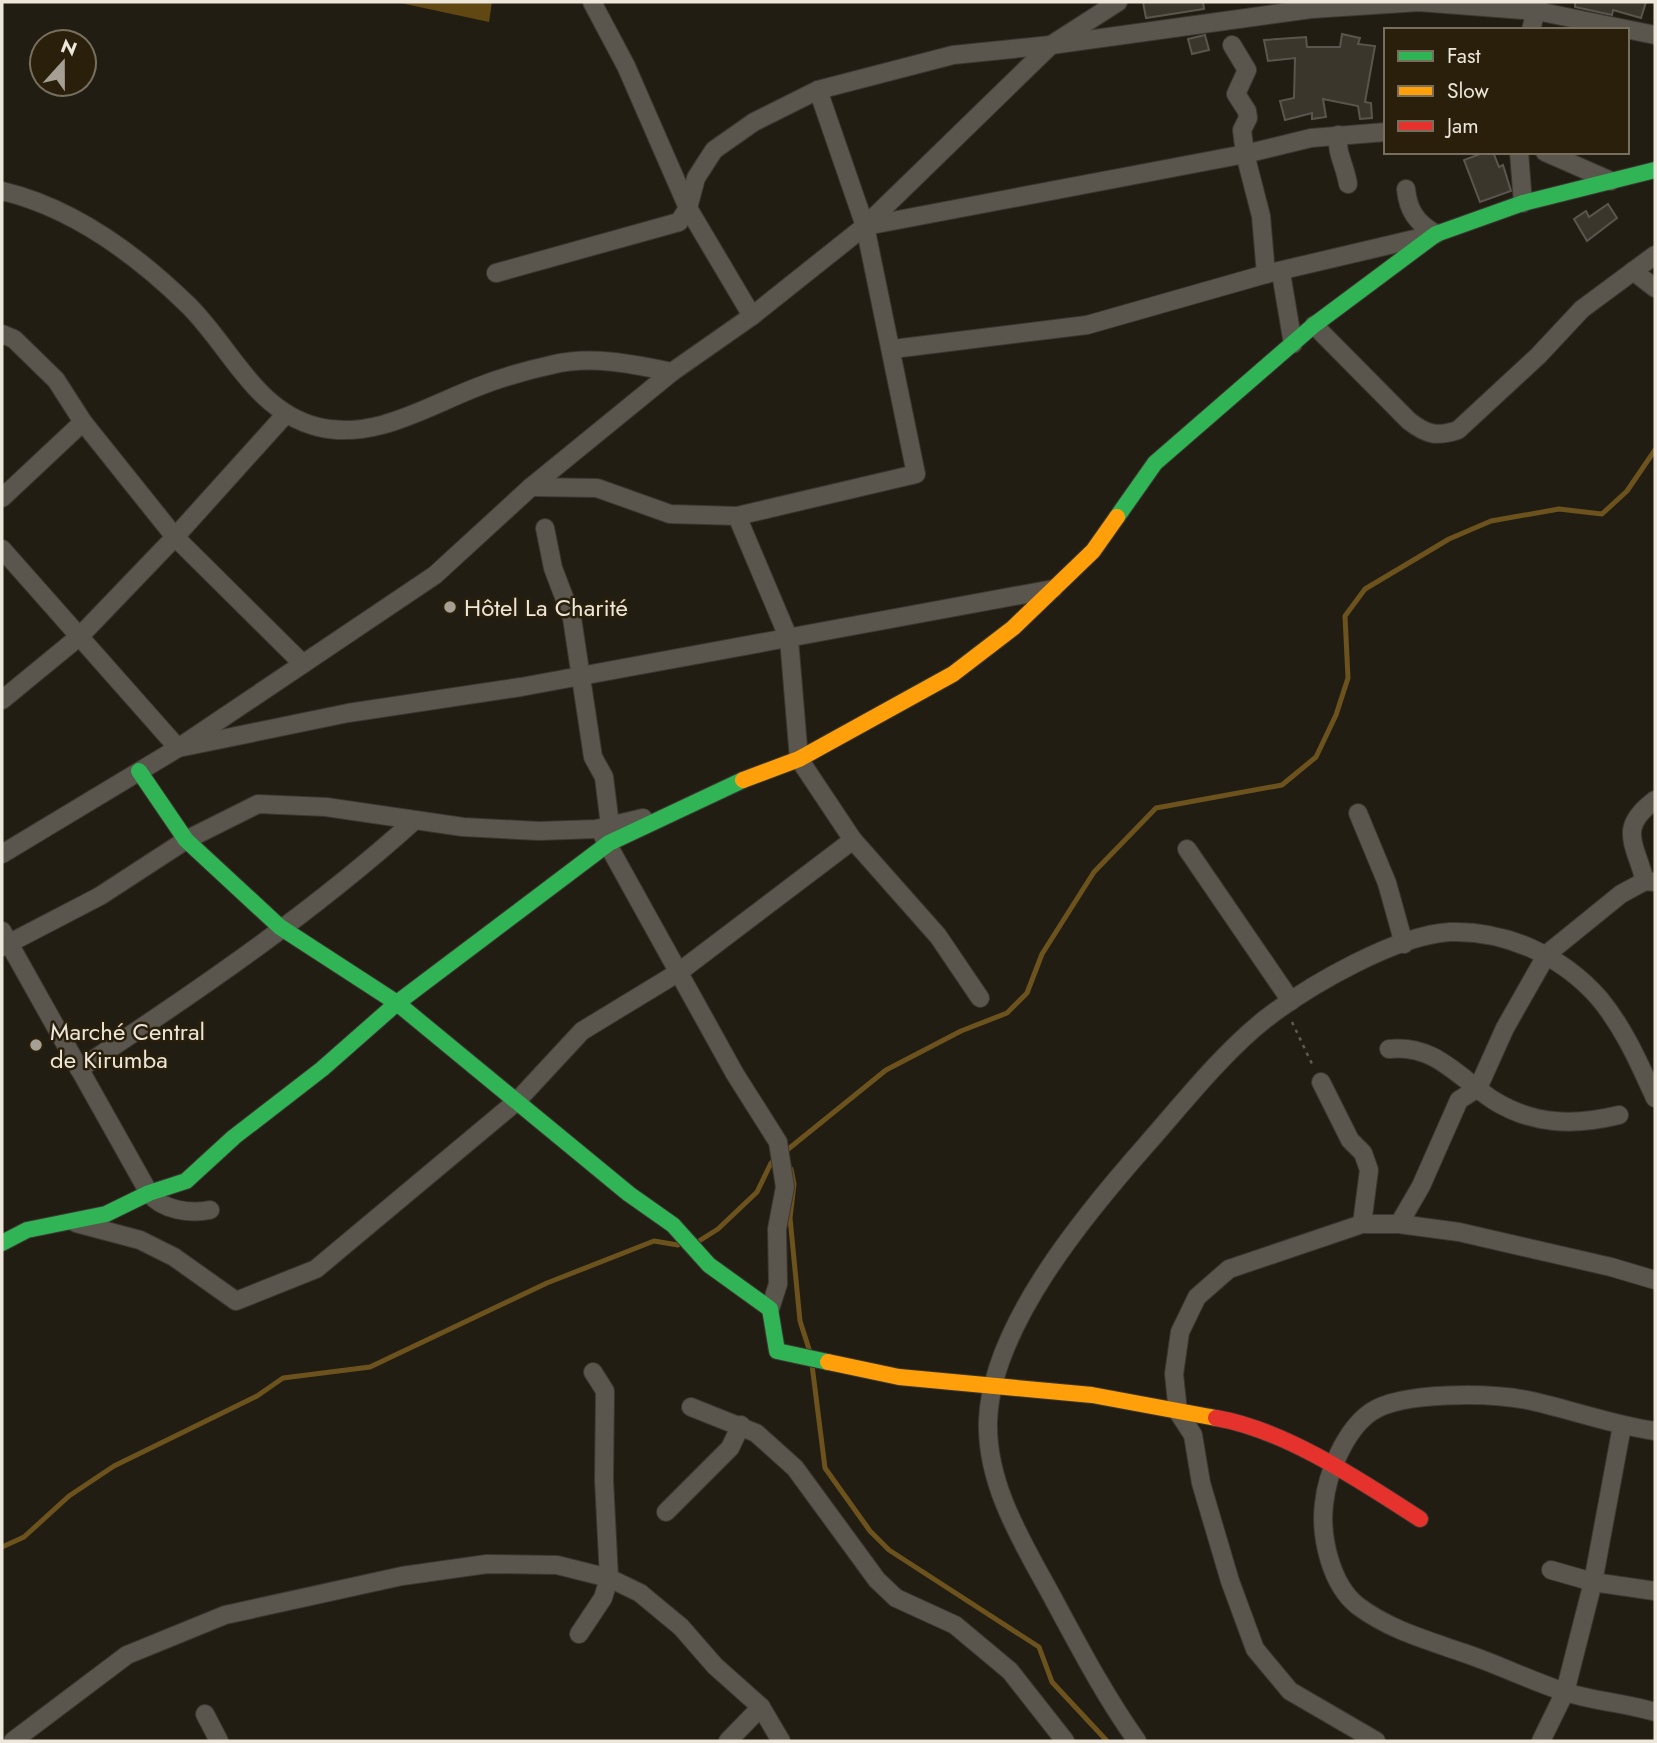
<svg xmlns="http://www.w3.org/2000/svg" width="1657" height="1743" viewBox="0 0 1657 1743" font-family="Jost,sans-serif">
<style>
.forest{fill:#614813}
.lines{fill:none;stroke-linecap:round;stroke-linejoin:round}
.stream{stroke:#6c521d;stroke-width:5}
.building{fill:#3a362c;stroke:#5b564d;stroke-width:2}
.street-casing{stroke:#3c3730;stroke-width:20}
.fast-casing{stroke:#3c3730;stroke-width:18}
.slow-casing{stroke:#3c3730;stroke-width:18}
.jam-casing{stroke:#3c3730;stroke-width:18}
.path{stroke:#5e5b53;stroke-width:2.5;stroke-dasharray:3.5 5;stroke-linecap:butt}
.street{stroke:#5a564e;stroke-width:18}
.fast{stroke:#30b455;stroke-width:16}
.slow{stroke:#ff9f0a;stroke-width:16}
.jam{stroke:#e5322d;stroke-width:16}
.poi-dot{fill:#a6a094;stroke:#291f0b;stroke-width:2.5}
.labels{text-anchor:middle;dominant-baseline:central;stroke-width:5;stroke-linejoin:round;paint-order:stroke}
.poi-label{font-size:24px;fill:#ede6da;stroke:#291f0b;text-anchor:start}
</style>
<rect width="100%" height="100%" fill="#221d12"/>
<!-- forest -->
<path class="forest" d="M 396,2 L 492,2 L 489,22 Z"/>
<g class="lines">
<!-- stream -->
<g class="stream">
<path d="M 791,1169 L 794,1184 L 790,1218 L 800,1321 L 809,1349"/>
<path d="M 699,1241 L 718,1229 L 757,1192 L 771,1163 L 886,1070 L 961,1031 L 1007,1013 L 1027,993 L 1042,954 L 1094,872 L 1156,808 L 1282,785 L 1316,757 L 1336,715 L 1348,678 L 1345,616 L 1365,589 L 1449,539 L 1491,521 L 1559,509 L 1602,514 L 1627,491 L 1655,450"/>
<path d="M 812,1365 L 825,1468 L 870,1531 L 889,1550 L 1039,1647 L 1052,1682 L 1107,1741"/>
<path d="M 2,1547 L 24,1537 L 69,1496 L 114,1466 L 257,1396 L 283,1378 L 370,1367 L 547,1283 L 654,1241 L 678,1245"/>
</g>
</g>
<!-- building -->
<g class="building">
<path d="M 1143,2 L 1203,2 L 1204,9 L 1146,18 Z"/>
<path d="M 1575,2 L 1646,2 L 1641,18 L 1613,10 L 1612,15 L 1575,7 Z"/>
<path d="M 1342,34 L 1360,38 L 1358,44 L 1375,46 L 1365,102 L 1371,103 L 1372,118 L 1360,119 L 1358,106 L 1323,99 L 1326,117 L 1312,119 L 1312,113 L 1285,120 L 1280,101 L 1294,98 L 1295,58 L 1268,61 L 1264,40 L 1306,37 L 1307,47 L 1340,47 Z"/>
<path d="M 1205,35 L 1209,50 L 1192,54 L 1188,39 Z"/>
<path d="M 1485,152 L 1493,152 L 1499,167 L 1503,165 L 1511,191 L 1480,202 L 1464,160 Z"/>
<path d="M 1608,204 L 1617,218 L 1587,241 L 1574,219 L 1586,211 L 1589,217 Z"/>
</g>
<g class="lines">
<!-- street casing -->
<g class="street-casing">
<g id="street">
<path d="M 592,2 L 626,66 L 688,208 L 752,316"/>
<path d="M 1531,30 L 1538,2"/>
<path d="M 1232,45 L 1247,70 L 1236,94 L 1247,111 L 1248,118 L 1242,130 L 1245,154 L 1261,216 L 1266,274"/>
<path d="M 1338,135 C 1336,153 1345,165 1348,184"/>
<path d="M 1519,152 L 1523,203"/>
<path d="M 1545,152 L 1611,181"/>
<path d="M 2,191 C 74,208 137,255 189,306 C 232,349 255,411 318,427 C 375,441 429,405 480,386 C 503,377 528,370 551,365 C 591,355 632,364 672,372"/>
<path d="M 866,226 L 1245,154 L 1311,138 L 1386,132"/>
<path d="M 1633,271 L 1655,288"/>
<path d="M 496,273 L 679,222 L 688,208 L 696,178 L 714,150 L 754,122 L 818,90 L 953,55 L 1051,45 L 1311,9 L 1419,2 L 1537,11 L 1655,35"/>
<path d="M 1281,273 L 1293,344"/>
<path d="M 1314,325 L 1409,421 C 1427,435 1437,437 1458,430 L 1538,356 L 1582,309 L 1655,255"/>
<path d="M 2,334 L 14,339 L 56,380 L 83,422 L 175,537 L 303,664"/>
<path d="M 893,349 L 1087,325 L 1266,274 L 1436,234 C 1417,223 1408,211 1406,189"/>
<path d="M 531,487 L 597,488 L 670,514 L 737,516 L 916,474 L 865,226 L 818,90"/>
<path d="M 2,498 L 83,422"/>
<path d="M 737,516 L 789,639 L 799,759 L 853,840 L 938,936 L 980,998"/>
<path d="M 545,528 L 553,568 L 572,618 L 593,757 L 604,777 L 610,825"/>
<path d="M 2,549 L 178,748 L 348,713 L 521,687 L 1053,589"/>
<path d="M 2,700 L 80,636 L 175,537 L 285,415"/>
<path d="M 1358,813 L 1387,883 L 1404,944"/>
<path d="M 603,836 L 735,1074 L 778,1142 L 785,1187 L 777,1229 L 778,1284 L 770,1309"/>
<path d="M 1187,849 L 1291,1001"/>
<path d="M 2,854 L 178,748 L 435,575 L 531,487 L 672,372 L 752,316 L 865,226 L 1051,45 L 1118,2"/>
<path d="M 1645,881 C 1634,841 1618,828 1655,800"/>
<path d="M 2,931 L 149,1193 C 162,1210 189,1214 210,1210"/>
<path d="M 2,947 L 100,896 L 186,840 L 258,804 L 326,807 L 463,827 L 539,831 L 596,829 L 643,818"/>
<path d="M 1389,1049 C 1435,1044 1458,1077 1493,1100 C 1533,1125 1574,1126 1619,1115"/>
<path d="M 79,1069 C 195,993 312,913 415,820"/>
<path d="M 1321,1082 L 1350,1140 L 1363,1153 L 1369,1170 L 1362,1224"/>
<path d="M 76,1223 L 140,1240 L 174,1257 L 236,1301 L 316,1269 L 517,1101 L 582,1031 L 679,972 L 853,840"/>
<path d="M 1399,1224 L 1421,1186 L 1459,1100 L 1478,1088 L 1505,1028 L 1547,954 L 1621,894 L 1645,881 L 1655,882"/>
<path d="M 691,1407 L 756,1433 L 795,1468 L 877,1580 L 896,1598 L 955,1625 L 1010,1671 L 1065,1741"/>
<path d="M 1655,1431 C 1611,1425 1570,1409 1527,1400 C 1490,1393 1402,1391 1371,1412 C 1345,1430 1327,1474 1324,1504 C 1320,1537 1331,1585 1358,1606 C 1390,1630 1427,1640 1464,1653 C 1497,1664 1529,1680 1562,1691 C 1592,1701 1625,1703 1655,1712"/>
<path d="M 666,1512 L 730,1448 L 741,1425"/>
<path d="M 1551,1570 L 1593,1582 L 1655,1591"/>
<path d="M 579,1634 L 603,1598 L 609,1578 L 604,1480 L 605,1391 L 593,1372"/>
<path d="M 205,1714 L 219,1741"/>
<path d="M 13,1741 L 127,1655 L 225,1615 L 402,1576 L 487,1564 L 557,1565 L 609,1578 L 640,1593 L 681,1627 L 715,1666 L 761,1707 L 781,1741"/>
<path d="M 728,1741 L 761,1707"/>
<path d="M 1137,1741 C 1105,1696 1081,1650 1055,1602 C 1025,1546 986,1487 988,1421 C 991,1326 1087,1212 1147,1144 C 1183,1103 1225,1050 1268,1017 C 1310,985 1396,935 1450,932 C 1506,930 1562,956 1599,998 C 1624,1028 1639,1063 1655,1098"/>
<path d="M 1376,1741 L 1290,1691 L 1255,1649 L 1230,1581 L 1201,1483 L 1193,1435 L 1178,1412 L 1174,1374 L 1180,1332 L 1197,1297 L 1229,1269 L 1362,1224 L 1399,1224 L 1459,1232 L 1611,1267 L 1655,1280"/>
<path d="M 1541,1741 L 1565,1692 L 1593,1582 L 1622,1426"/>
</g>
</g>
<!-- fast casing -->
<g class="fast-casing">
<g id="fast">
<path d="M 1117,517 L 1155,463 L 1314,325 L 1436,234 L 1523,203 L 1655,170"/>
<path d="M 139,771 L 186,840 L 280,927 L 397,1003 L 629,1194 L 673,1225 L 709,1265 L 770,1309 L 777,1351 L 828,1362"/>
<path d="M 2,1243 L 27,1230 L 106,1214 L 149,1193 L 186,1181 L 234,1137 L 322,1069 L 397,1003 L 609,843 L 743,780"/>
</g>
</g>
<!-- slow casing -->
<g class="slow-casing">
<g id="slow">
<path d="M 743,780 L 799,759 L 953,674 L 1013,628 L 1093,551 L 1117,517"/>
<path d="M 828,1362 L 899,1377 L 1092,1395 L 1216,1418"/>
</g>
</g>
<!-- jam casing -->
<g class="jam-casing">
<path id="jam" d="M 1216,1418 C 1286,1430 1361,1481 1420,1519"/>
</g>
<!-- path -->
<path class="path" d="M 1292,1022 L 1313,1066"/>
<!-- street -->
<use href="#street" class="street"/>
<!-- fast -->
<use href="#fast" class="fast"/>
<!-- slow -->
<use href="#slow" class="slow"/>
<!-- jam -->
<use href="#jam" class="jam"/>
</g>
<!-- markers -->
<g class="poi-dot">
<circle cx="450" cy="607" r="7"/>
<circle cx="36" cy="1045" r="7"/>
</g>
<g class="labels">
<!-- poi labels -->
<g class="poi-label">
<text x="464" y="607">Hôtel La Charité</text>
<text x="50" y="1031">Marché Central<tspan x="50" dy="28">de Kirumba</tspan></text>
</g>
</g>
<!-- border -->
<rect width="1657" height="1743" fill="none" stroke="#ede6da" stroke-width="7"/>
<!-- legend -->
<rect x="1384" y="28" width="245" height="126" fill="#291f0b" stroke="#776f5e" stroke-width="2"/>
<rect x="1398" y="51" width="35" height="10" fill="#30b455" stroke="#776f5e" stroke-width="2"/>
<text x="1447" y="63" font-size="21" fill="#ede6da">Fast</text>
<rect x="1398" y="86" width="35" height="10" fill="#ff9f0a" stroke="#776f5e" stroke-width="2"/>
<text x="1447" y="98" font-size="21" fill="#ede6da">Slow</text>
<rect x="1398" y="121" width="35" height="10" fill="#e5322d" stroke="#776f5e" stroke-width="2"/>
<text x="1447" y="133" font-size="21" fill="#ede6da">Jam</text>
<!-- north arrow -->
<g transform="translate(63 63) rotate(21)"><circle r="33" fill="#291f0b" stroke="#776f5e" stroke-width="2"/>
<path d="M0-5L12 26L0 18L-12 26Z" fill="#a6a094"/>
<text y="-10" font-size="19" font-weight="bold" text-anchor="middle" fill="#ede6da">N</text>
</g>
</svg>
